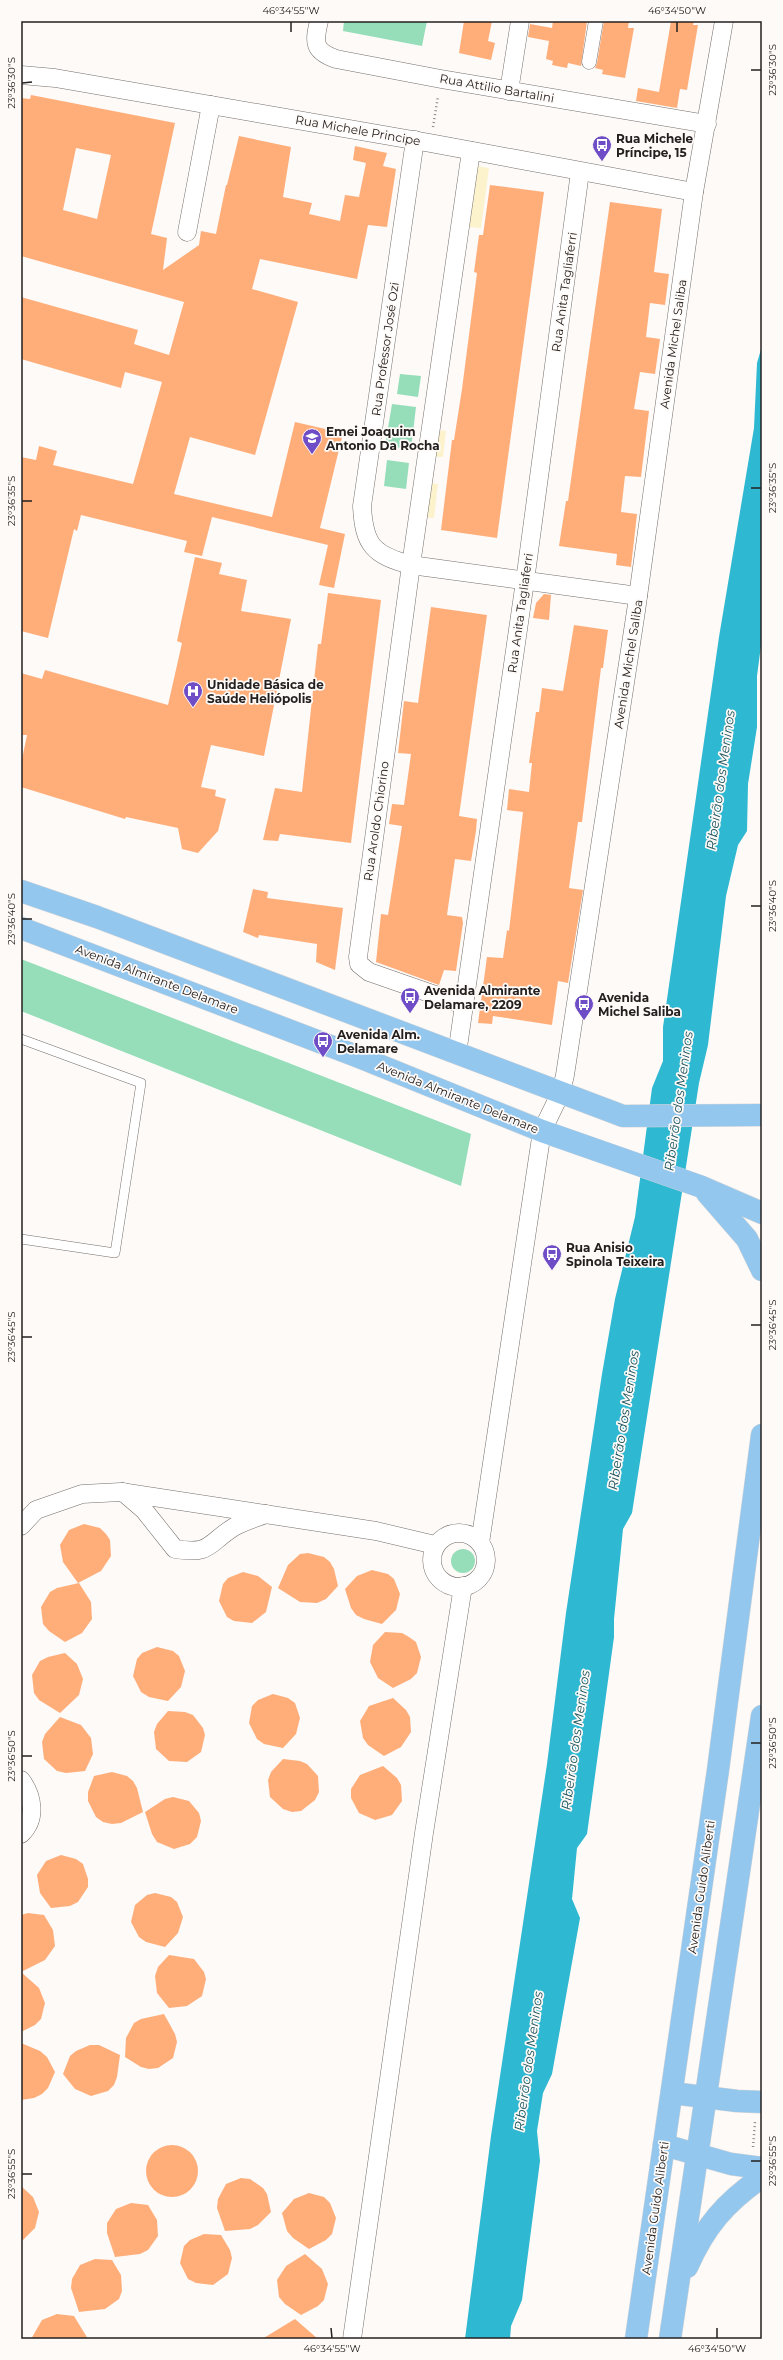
<svg xmlns="http://www.w3.org/2000/svg" width="783" height="2360" viewBox="0 0 783 2360" font-family="Montserrat,sans-serif">
<style>
.green{fill:#95deb9}
.sand{fill:#fcf2cc}
.water{fill:#2eb8d1}
.building{fill:#ffae7a;fill-rule:evenodd}
.lines{fill:none;stroke-linecap:round;stroke-linejoin:round}
.service-casing{stroke:#746f6b;stroke-width:10}
.pedestrian-casing{stroke:#746f6b;stroke-width:15}
.minor-casing{stroke:#746f6b;stroke-width:19}
.primary-casing{stroke:#d7d7d7;stroke-width:23}
.path{stroke:#8c8988;stroke-width:2.5;stroke-dasharray:1 3;stroke-linecap:butt}
.service{stroke:#fff;stroke-width:9}
.pedestrian{stroke:#fff;stroke-width:14}
.minor{stroke:#fff;stroke-width:18}
.primary{stroke:#94c7ee;stroke-width:22}
.ticks{fill:none;stroke:#23201f;stroke-width:1.5}
.labels{text-anchor:middle;dominant-baseline:central;stroke-width:3.5;stroke-linejoin:round;paint-order:stroke}
.street-label{font-size:12px;fill:#23201f;stroke:#fefaf8}
.poi-label{font-size:12px;font-weight:bold;fill:#23201f;stroke:#fefaf8;text-anchor:start}
.water-label{font-size:13px;font-style:italic;fill:#1c535d;stroke:#fefaf8}
.neatline{fill:none;stroke:#23201f;stroke-width:1.5}
.ticks-label{font-size:10px;text-anchor:middle;fill:#23201f}
</style>
<rect width="100%" height="100%" fill="#fefaf8"/>
<!-- green -->
<g class="green">
<path d="M 344,21 L 427,21 L 422,46 L 343,31 Z"/>
<path d="M 400,374 L 421,376 L 418,397 L 397,394 Z"/>
<path d="M 392,404 L 416,407 L 411,449 L 385,446 Z"/>
<path d="M 387,460 L 409,463 L 406,489 L 384,486 Z"/>
<path d="M 21,959 L 471,1134 L 461,1186 L 21,1011 Z"/>
<circle cx="463" cy="1561" r="12"/>
</g>
<!-- sand -->
<g class="sand">
<path d="M 476,166 L 489,168 L 481,228 L 468,227 Z"/>
<path d="M 432,429 L 446,431 L 443,457 L 428,456 Z"/>
<path d="M 425,483 L 438,484 L 434,518 L 421,517 Z"/>
</g>
<!-- water -->
<path class="water" d="M 762,346 L 762,638 L 757,676 L 757,727 L 748,784 L 747,831 L 738,845 L 726,896 L 708,1045 L 699,1083 L 632,1513 L 623,1529 L 614,1619 L 614,1637 L 587,1834 L 577,1848 L 572,1899 L 580,1918 L 552,2074 L 543,2093 L 537,2131 L 540,2161 L 522,2300 L 511,2326 L 510,2339 L 465,2339 L 491,2136 L 547,1764 L 566,1613 L 602,1374 L 615,1299 L 635,1217 L 652,1088 L 663,1061 L 663,1027 L 719,637 L 754,428 L 757,363 Z"/>
<!-- building -->
<g class="building">
<path d="M 464,21 L 492,21 L 488,41 L 495,43 L 491,60 L 459,53 Z"/>
<path d="M 553,21 L 587,21 L 581,66 L 568,63 L 567,68 L 552,65 L 553,61 L 546,59 L 549,41 L 528,37 L 530,24 L 552,28 Z"/>
<path d="M 604,21 L 629,21 L 628,28 L 634,28 L 625,78 L 602,74 L 603,70 L 595,68 L 597,63 Z"/>
<path d="M 671,21 L 694,21 L 693,25 L 698,25 L 687,90 L 680,89 L 677,108 L 636,101 L 638,88 L 659,92 Z"/>
<path d="M 31,95 L 175,123 L 151,234 L 167,238 L 163,270 L 199,245 L 201,231 L 216,234 L 226,185 L 227,185 L 239,136 L 291,147 L 283,197 L 312,203 L 309,214 L 340,221 L 345,195 L 359,197 L 366,163 L 353,160 L 355,146 L 387,153 L 383,166 L 396,169 L 387,227 L 368,225 L 357,279 L 260,259 L 252,289 L 298,302 L 255,455 L 190,437 L 174,494 L 272,517 L 295,422 L 343,433 L 320,528 L 345,534 L 334,588 L 319,585 L 328,545 L 212,517 L 202,556 L 184,552 L 187,541 L 81,515 L 77,531 L 74,529 L 48,638 L 21,631 L 21,457 L 36,460 L 39,446 L 57,451 L 53,465 L 133,484 L 162,382 L 125,372 L 121,388 L 21,359 L 21,297 L 138,330 L 134,344 L 169,355 L 184,302 L 21,256 L 21,98 L 30,99 ZM 76,148 L 111,155 L 97,219 L 63,210 Z"/>
<path d="M 490,185 L 544,192 L 497,538 L 441,530 L 452,440 L 454,440 L 462,389 L 477,273 L 474,272 L 479,235 L 483,235 Z"/>
<path d="M 610,202 L 662,209 L 654,272 L 669,274 L 665,305 L 650,303 L 646,337 L 660,339 L 655,374 L 640,372 L 634,409 L 649,411 L 641,477 L 625,476 L 621,512 L 637,514 L 631,567 L 616,565 L 617,554 L 559,546 L 566,501 L 568,501 Z"/>
<path d="M 195,557 L 222,563 L 219,574 L 247,580 L 241,611 L 291,619 L 264,756 L 211,745 L 201,787 L 216,790 L 215,796 L 226,799 L 218,831 L 198,853 L 182,849 L 178,828 L 126,817 L 125,819 L 21,787 L 21,764 L 27,735 L 21,735 L 21,673 L 42,679 L 45,670 L 168,705 L 182,643 L 177,641 Z"/>
<path d="M 328,593 L 381,600 L 351,843 L 280,834 L 278,841 L 263,840 L 275,788 L 302,792 L 318,644 L 321,644 Z"/>
<path d="M 544,594 L 551,595 L 549,620 L 533,618 L 536,603 Z"/>
<path d="M 431,607 L 487,615 L 459,816 L 477,819 L 476,831 L 471,861 L 455,859 L 447,915 L 462,917 L 463,923 L 456,971 L 444,970 L 439,985 L 376,962 L 381,914 L 388,915 L 402,826 L 389,824 L 392,804 L 404,805 L 411,754 L 398,753 L 404,701 L 418,703 Z"/>
<path d="M 574,625 L 608,630 L 603,668 L 601,668 L 582,822 L 578,822 L 569,888 L 583,890 L 568,983 L 558,981 L 552,1025 L 493,1016 L 492,1024 L 478,1023 L 487,957 L 503,958 L 507,930 L 509,931 L 523,812 L 507,810 L 509,789 L 529,792 L 532,763 L 529,763 L 536,712 L 539,712 L 542,688 L 563,691 Z"/>
<path d="M 253,889 L 268,892 L 267,898 L 343,908 L 335,970 L 316,962 L 317,944 L 259,935 L 258,938 L 243,932 Z"/>
<path d="M 84,1524 L 100,1528 L 106,1534 L 110,1540 L 111,1556 L 101,1571 L 78,1583 L 63,1562 L 60,1545 L 69,1530 Z"/>
<path d="M 308,1553 L 324,1557 L 330,1562 L 334,1569 L 338,1586 L 326,1599 L 317,1603 L 300,1602 L 278,1588 L 288,1565 L 300,1554 Z"/>
<path d="M 372,1570 L 388,1574 L 394,1579 L 400,1594 L 396,1610 L 382,1624 L 364,1619 L 356,1615 L 351,1608 L 345,1589 L 357,1576 Z"/>
<path d="M 243,1572 L 258,1576 L 272,1587 L 266,1612 L 252,1623 L 234,1621 L 227,1617 L 219,1601 L 223,1584 L 228,1578 Z"/>
<path d="M 79,1583 L 91,1602 L 92,1619 L 82,1633 L 65,1642 L 49,1631 L 43,1624 L 41,1607 L 50,1592 L 57,1588 Z"/>
<path d="M 385,1632 L 402,1633 L 409,1637 L 416,1642 L 421,1657 L 417,1673 L 411,1679 L 393,1688 L 378,1678 L 370,1662 L 373,1645 Z"/>
<path d="M 157,1647 L 173,1651 L 179,1656 L 185,1671 L 181,1687 L 168,1701 L 149,1697 L 141,1692 L 133,1676 L 137,1659 L 142,1653 Z"/>
<path d="M 65,1653 L 77,1664 L 83,1679 L 79,1695 L 60,1713 L 39,1700 L 34,1693 L 32,1675 L 40,1661 L 48,1657 Z"/>
<path d="M 273,1694 L 288,1698 L 295,1703 L 300,1718 L 296,1734 L 283,1748 L 264,1744 L 257,1739 L 249,1723 L 252,1706 L 258,1700 Z"/>
<path d="M 393,1698 L 406,1710 L 410,1717 L 411,1732 L 401,1747 L 384,1756 L 368,1745 L 363,1738 L 360,1721 L 369,1706 Z"/>
<path d="M 168,1711 L 185,1712 L 193,1715 L 203,1728 L 205,1735 L 201,1752 L 187,1762 L 169,1761 L 156,1749 L 154,1732 L 157,1724 Z"/>
<path d="M 60,1717 L 81,1725 L 91,1738 L 93,1754 L 85,1771 L 66,1773 L 57,1771 L 44,1759 L 42,1742 L 45,1734 Z"/>
<path d="M 283,1759 L 300,1761 L 307,1764 L 318,1776 L 319,1792 L 315,1800 L 301,1811 L 292,1812 L 283,1809 L 270,1797 L 268,1780 L 271,1772 Z"/>
<path d="M 383,1766 L 397,1778 L 401,1785 L 402,1801 L 392,1815 L 375,1820 L 359,1813 L 351,1798 L 351,1789 L 360,1775 Z"/>
<path d="M 112,1772 L 127,1776 L 133,1781 L 137,1788 L 143,1812 L 121,1823 L 112,1824 L 103,1822 L 96,1817 L 88,1801 L 88,1792 L 94,1776 Z"/>
<path d="M 173,1797 L 189,1801 L 199,1813 L 201,1821 L 197,1837 L 190,1844 L 174,1849 L 157,1842 L 152,1834 L 145,1812 L 165,1799 Z"/>
<path d="M 61,1855 L 76,1859 L 83,1864 L 88,1879 L 88,1887 L 78,1902 L 70,1906 L 51,1908 L 40,1893 L 37,1875 L 46,1861 Z"/>
<path d="M 155,1893 L 171,1897 L 177,1902 L 183,1917 L 178,1933 L 165,1947 L 146,1942 L 139,1937 L 131,1922 L 135,1905 L 147,1895 Z"/>
<path d="M 28,1913 L 44,1915 L 53,1930 L 55,1946 L 45,1960 L 21,1972 L 21,1915 Z"/>
<path d="M 169,1955 L 194,1959 L 204,1972 L 206,1979 L 202,1996 L 187,2006 L 169,2008 L 157,1993 L 155,1976 L 158,1967 Z"/>
<path d="M 21,1972 L 39,1988 L 45,2003 L 41,2019 L 35,2025 L 21,2032 Z"/>
<path d="M 164,2014 L 175,2034 L 177,2042 L 173,2058 L 158,2068 L 149,2069 L 141,2067 L 125,2057 L 126,2038 L 134,2023 L 141,2019 Z"/>
<path d="M 21,2043 L 40,2051 L 47,2057 L 55,2072 L 48,2088 L 42,2094 L 34,2098 L 21,2100 Z"/>
<path d="M 90,2045 L 99,2045 L 120,2055 L 117,2077 L 114,2085 L 108,2091 L 91,2096 L 75,2089 L 63,2074 L 70,2056 L 76,2051 Z"/>
<circle cx="172" cy="2171" r="26"/>
<path d="M 241,2178 L 250,2179 L 263,2188 L 267,2194 L 271,2212 L 258,2225 L 250,2229 L 225,2231 L 217,2208 L 218,2199 L 226,2184 Z"/>
<path d="M 21,2186 L 33,2197 L 39,2212 L 35,2228 L 21,2242 Z"/>
<path d="M 309,2193 L 324,2197 L 330,2203 L 336,2218 L 332,2234 L 326,2240 L 309,2249 L 293,2238 L 287,2231 L 282,2213 L 294,2199 Z"/>
<path d="M 131,2203 L 148,2205 L 157,2220 L 158,2236 L 148,2250 L 140,2254 L 115,2257 L 107,2233 L 107,2223 L 116,2209 Z"/>
<path d="M 204,2234 L 221,2235 L 230,2250 L 232,2258 L 228,2274 L 213,2285 L 196,2283 L 188,2279 L 180,2263 L 184,2246 L 190,2240 Z"/>
<path d="M 305,2254 L 322,2269 L 328,2284 L 324,2300 L 318,2306 L 301,2315 L 285,2304 L 279,2297 L 277,2280 L 286,2266 Z"/>
<path d="M 95,2259 L 112,2260 L 121,2275 L 122,2291 L 119,2299 L 105,2309 L 79,2312 L 71,2288 L 72,2279 L 80,2265 Z"/>
<path d="M 57,2314 L 74,2316 L 88,2339 L 31,2339 L 42,2320 Z"/>
<path d="M 295,2319 L 318,2339 L 262,2339 Z"/>
</g>
<g class="lines">
<!-- service casing -->
<g class="service-casing">
<path id="service" d="M 21,1039 L 141,1083 L 115,1253 L 21,1239"/>
</g>
<!-- pedestrian casing -->
<g class="pedestrian-casing">
<path id="pedestrian" d="M 589,62 L 596,21"/>
</g>
<!-- minor casing -->
<g class="minor-casing">
<g id="minor">
<path d="M 319,21 C 314,42 313,51 336,59 L 441,79 L 707,124"/>
<path d="M 21,75 L 55,78 L 430,143 L 694,192"/>
<path d="M 509,91 L 520,21"/>
<path d="M 415,140 L 362,506 C 364,545 373,555 411,565 L 638,596"/>
<path d="M 187,232 L 211,105"/>
<path d="M 464,1005 L 369,972 L 359,964 L 358,957 L 411,565 L 471,151"/>
<path d="M 457,1054 L 525,581 L 580,172"/>
<path d="M 123,1492 L 144,1510 L 175,1549 C 211,1555 207,1544 234,1527 C 244,1521 256,1518 266,1514"/>
<path d="M 21,1526 L 36,1510 L 82,1494 L 121,1492 L 376,1531 L 435,1545"/>
<circle cx="459" cy="1560" r="27"/>
<path d="M 480,1543 L 542,1131 L 561,1092 L 565,1075 L 636,611 L 694,192 L 724,21"/>
<path d="M 21,1780 C 33,1796 37,1819 21,1834"/>
<path d="M 352,2339 L 424,1833 L 463,1586"/>
</g>
</g>
<!-- primary casing -->
<g class="primary-casing">
<g id="primary">
<path d="M 21,891 L 97,917 L 623,1116 L 762,1115"/>
<path d="M 21,928 L 359,1057 L 542,1131 L 702,1187 L 762,1213"/>
<path d="M 707,1193 L 747,1239 L 762,1270"/>
<path d="M 672,2093 L 737,2101 L 762,2102"/>
<path d="M 664,2145 L 731,2164 L 762,2168"/>
<path d="M 687,2267 C 705,2226 725,2203 762,2177"/>
<path d="M 636,2339 L 718,1770 L 762,1435"/>
<path d="M 670,2339 L 762,1716"/>
</g>
</g>
<!-- path -->
<g class="path">
<path d="M 433,127 L 438,96"/>
<path d="M 753,2147 L 755,2122"/>
</g>
<!-- service -->
<use href="#service" class="service"/>
<!-- pedestrian -->
<use href="#pedestrian" class="pedestrian"/>
<!-- minor -->
<use href="#minor" class="minor"/>
<!-- primary -->
<use href="#primary" class="primary"/>
</g>
<!-- ticks -->
<path class="ticks" d="M 291,22 L 291,32M 677,22 L 677,32M 751,70 L 761,70M 22,83 L 32,82M 751,488 L 761,488M 22,501 L 32,501M 751,906 L 761,906M 22,919 L 32,919M 751,1325 L 761,1325M 22,1337 L 32,1337M 751,1743 L 761,1743M 22,1756 L 32,1756M 751,2161 L 761,2161M 22,2174 L 32,2174M 331,2328 L 332,2338M 717,2328 L 717,2338"/>
<!-- icons -->
<defs>
<g id="bus-pin" transform="scale(1)"><path d="M0 17L-7.5 6A9.5 9.5 0 1 1 7.5 6Z" fill="#6e4dc6" stroke="#fefaf8"/><path d="M-5-6H5V4H4V6H2V4H-2V6H-4V4H-5ZM-3.5-4V0h7V-4ZM-3.5 1.2v1.5H-2V1.2ZM2 1.2v1.5H3.5V1.2Z" fill="#fff"/></g>
<g id="school-pin" transform="scale(1)"><path d="M0 17L-7.5 6A9.5 9.5 0 1 1 7.5 6Z" fill="#6e4dc6" stroke="#fefaf8"/><path d="M0-5L7-2L0 1L-7-2ZM-4 1L0 2.5L4 1V4Q0 6-4 4Z" fill="#fff"/></g>
<g id="hospital-pin" transform="scale(1)"><path d="M0 17L-7.5 6A9.5 9.5 0 1 1 7.5 6Z" fill="#6e4dc6" stroke="#fefaf8"/><path d="M-5-5h3v3.5h4V-5h3V5h-3V1.5h-4V5h-3Z" fill="#fff"/></g>
</defs>
<g fill-rule="evenodd">
<use href="#bus-pin" x="602" y="145"/>
<use href="#school-pin" x="312" y="438"/>
<use href="#hospital-pin" x="193" y="691"/>
<use href="#bus-pin" x="410" y="997"/>
<use href="#bus-pin" x="584" y="1004"/>
<use href="#bus-pin" x="323" y="1041"/>
<use href="#bus-pin" x="552" y="1254"/>
</g>
<g class="labels">
<!-- street labels -->
<g class="street-label">
<text transform="translate(497 88) rotate(10)">Rua Attilio Bartalini</text>
<text transform="translate(358 130) rotate(10)">Rua Michele Principe</text>
<text transform="translate(564 292) rotate(-82)">Rua Anita Tagliaferri</text>
<text transform="translate(673 344) rotate(-82)">Avenida Michel Saliba</text>
<text transform="translate(385 349) rotate(-82)">Rua Professor José Ozi</text>
<text transform="translate(520 613) rotate(-82)">Rua Anita Tagliaferri</text>
<text transform="translate(628 664) rotate(-81)">Avenida Michel Saliba</text>
<text transform="translate(376 821) rotate(-82)">Rua Aroldo Chiorino</text>
<text transform="translate(157 979) rotate(21)">Avenida Almirante Delamare</text>
<text transform="translate(458 1097) rotate(22)">Avenida Almirante Delamare</text>
<text transform="translate(701 1887) rotate(-82)">Avenida Guido Aliberti</text>
<text transform="translate(655 2208) rotate(-82)">Avenida Guido Aliberti</text>
</g>
<!-- poi labels -->
<g class="poi-label">
<text x="616" y="138">Rua Michele<tspan x="616" dy="14">Príncipe, 15</tspan></text>
<text x="326" y="431">Emei Joaquim<tspan x="326" dy="14">Antonio Da Rocha</tspan></text>
<text x="207" y="684">Unidade Básica de<tspan x="207" dy="14">Saúde Heliópolis</tspan></text>
<text x="424" y="990">Avenida Almirante<tspan x="424" dy="14">Delamare, 2209</tspan></text>
<text x="598" y="997">Avenida<tspan x="598" dy="14">Michel Saliba</tspan></text>
<text x="337" y="1034">Avenida Alm.<tspan x="337" dy="14">Delamare</tspan></text>
<text x="566" y="1247">Rua Anisio<tspan x="566" dy="14">Spinola Teixeira</tspan></text>
</g>
<!-- water labels -->
<g class="water-label">
<text transform="translate(720 780) rotate(-82)">Ribeirão dos Meninos</text>
<text transform="translate(678 1101) rotate(-82)">Ribeirão dos Meninos</text>
<text transform="translate(623 1420) rotate(-81)">Ribeirão dos Meninos</text>
<text transform="translate(575 1740) rotate(-82)">Ribeirão dos Meninos</text>
<text transform="translate(528 2061) rotate(-82)">Ribeirão dos Meninos</text>
</g>
</g>
<!-- border -->
<rect width="783" height="2360" fill="none" stroke="#fefaf8" stroke-width="44"/>
<rect x="22" y="22" width="739" height="2316" class="neatline"/>
<g class="ticks-label">
<text x="291" y="14">46°34'55"W</text>
<text x="677" y="14">46°34'50"W</text>
<text transform="translate(772 70) rotate(-90)" y="4">23°36'30"S</text>
<text transform="translate(11 83) rotate(-90)" y="4">23°36'30"S</text>
<text transform="translate(772 488) rotate(-90)" y="4">23°36'35"S</text>
<text transform="translate(11 501) rotate(-90)" y="4">23°36'35"S</text>
<text transform="translate(772 906) rotate(-90)" y="4">23°36'40"S</text>
<text transform="translate(11 919) rotate(-90)" y="4">23°36'40"S</text>
<text transform="translate(772 1325) rotate(-90)" y="4">23°36'45"S</text>
<text transform="translate(11 1337) rotate(-90)" y="4">23°36'45"S</text>
<text transform="translate(772 1743) rotate(-90)" y="4">23°36'50"S</text>
<text transform="translate(11 1756) rotate(-90)" y="4">23°36'50"S</text>
<text transform="translate(772 2161) rotate(-90)" y="4">23°36'55"S</text>
<text transform="translate(11 2174) rotate(-90)" y="4">23°36'55"S</text>
<text x="332" y="2352">46°34'55"W</text>
<text x="717" y="2352">46°34'50"W</text>
</g>
</svg>
